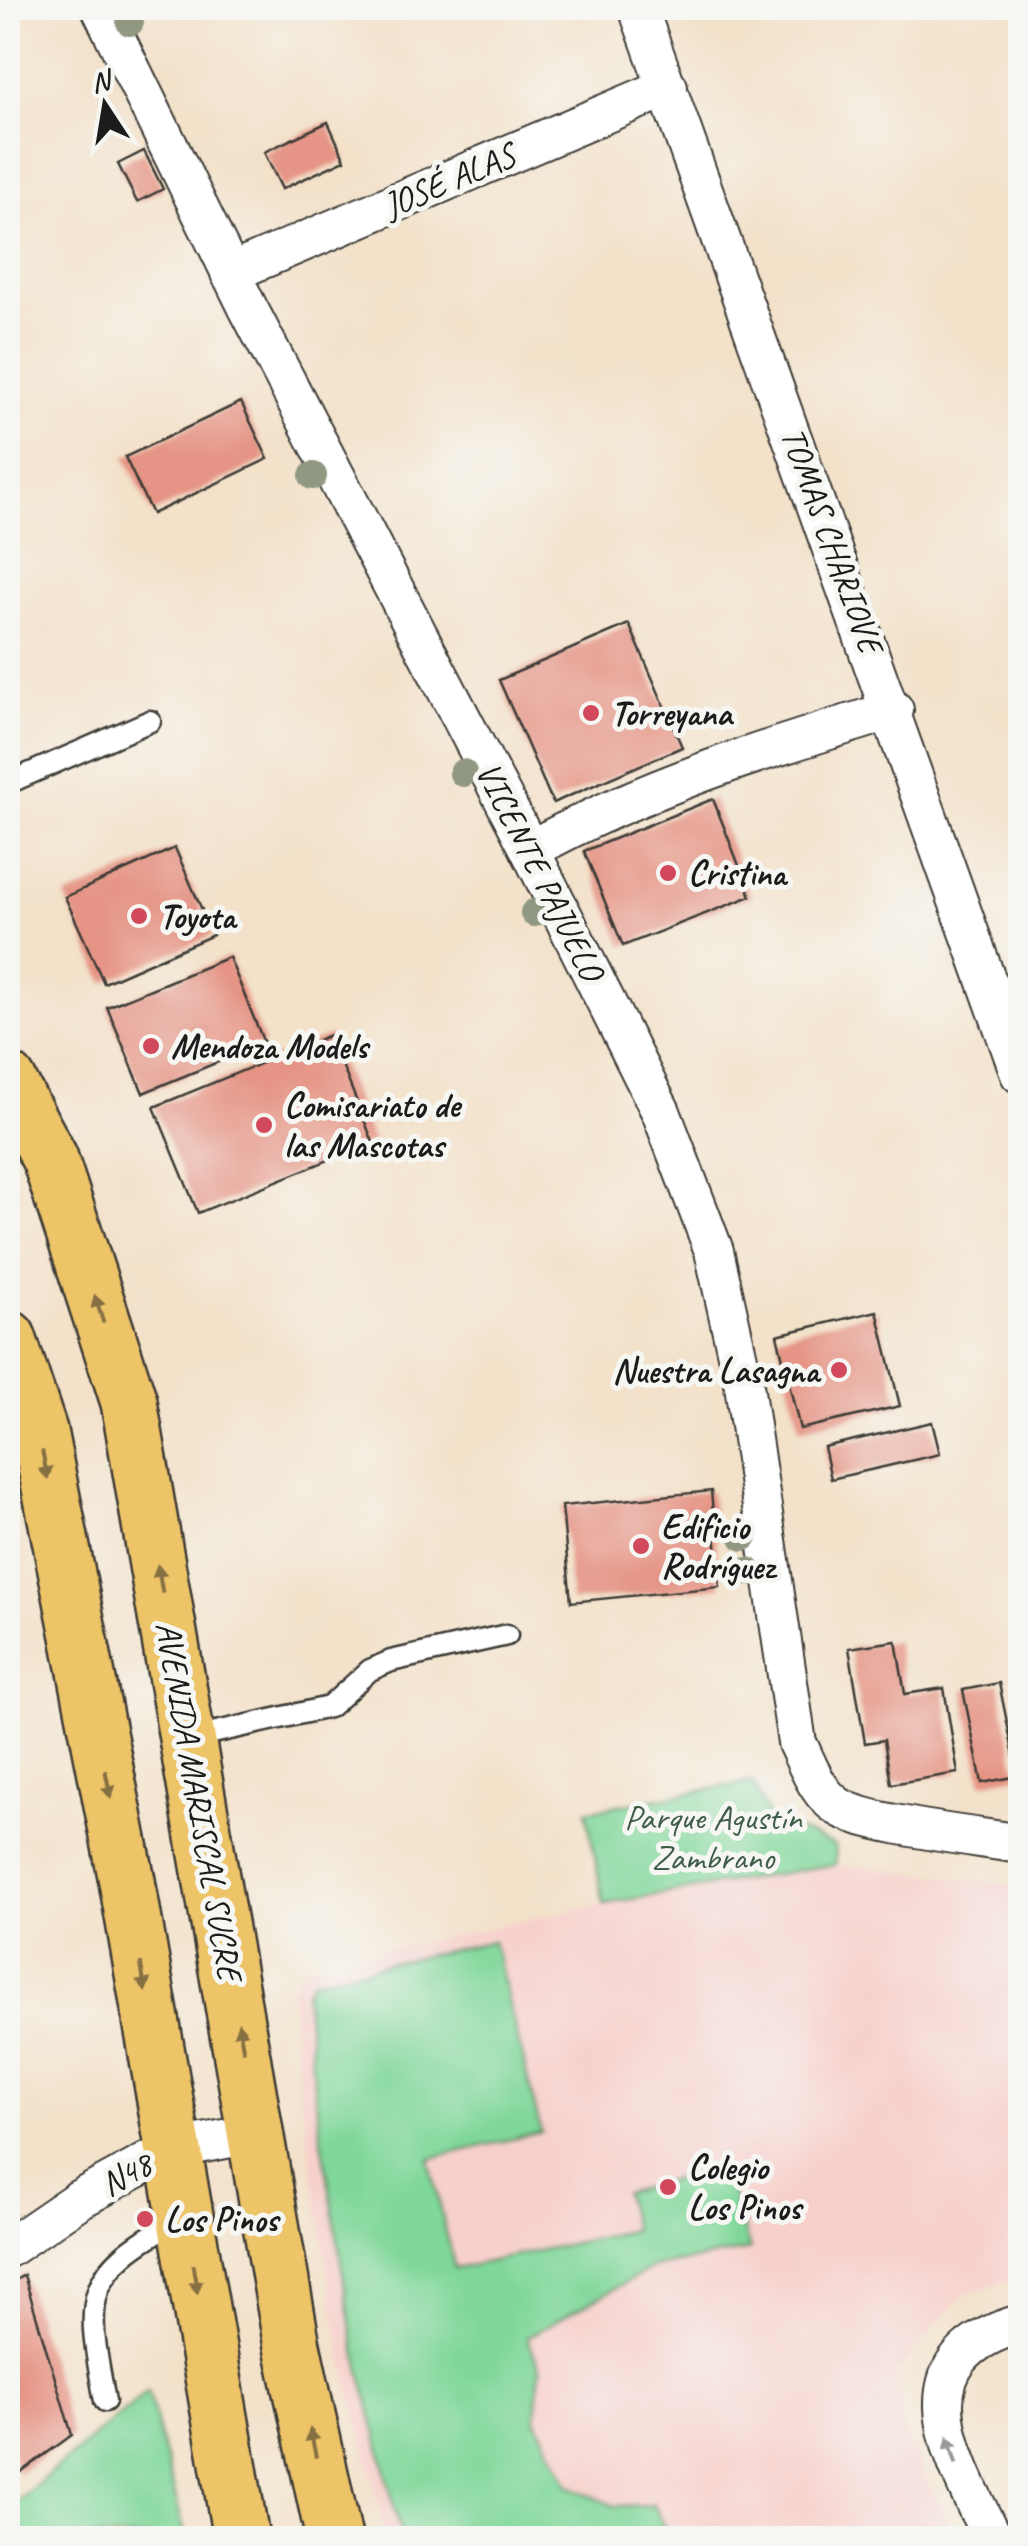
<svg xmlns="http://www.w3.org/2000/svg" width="1028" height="2546" viewBox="0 0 1028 2546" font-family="Caveat,sans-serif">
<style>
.built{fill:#f7d0cc}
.green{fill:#80d79a;stroke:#4e7a5b;stroke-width:2.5}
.building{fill:#e59485}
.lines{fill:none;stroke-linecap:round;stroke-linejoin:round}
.service-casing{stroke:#3c3a36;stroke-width:25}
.minor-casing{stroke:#3c3a36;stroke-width:42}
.primary-casing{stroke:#3c3a36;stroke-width:60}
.service{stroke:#fff;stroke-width:20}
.minor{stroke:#fff;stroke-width:38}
.primary{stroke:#eec469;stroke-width:55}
.tree{fill:#909882}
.oneway{fill:#857042}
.oneway2{fill:#999}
.poi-dot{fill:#d1495b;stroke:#f6f6f2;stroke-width:4}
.labels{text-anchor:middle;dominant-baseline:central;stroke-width:10;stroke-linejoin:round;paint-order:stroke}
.street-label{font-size:35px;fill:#1c1c1c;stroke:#f6f6f2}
.poi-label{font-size:35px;font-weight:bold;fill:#1c1c1c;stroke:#f6f6f2;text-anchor:start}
.park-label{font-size:35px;fill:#3f5d48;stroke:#f6f6f2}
</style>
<rect width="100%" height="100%" fill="#f6f6f2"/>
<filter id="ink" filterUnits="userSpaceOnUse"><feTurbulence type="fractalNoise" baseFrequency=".01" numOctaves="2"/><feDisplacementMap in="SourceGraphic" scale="20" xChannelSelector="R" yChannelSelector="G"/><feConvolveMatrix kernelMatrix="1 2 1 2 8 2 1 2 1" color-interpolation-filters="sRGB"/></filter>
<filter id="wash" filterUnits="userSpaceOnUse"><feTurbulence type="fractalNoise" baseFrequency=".0048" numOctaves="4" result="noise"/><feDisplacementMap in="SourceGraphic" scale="40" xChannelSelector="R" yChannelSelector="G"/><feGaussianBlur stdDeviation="2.25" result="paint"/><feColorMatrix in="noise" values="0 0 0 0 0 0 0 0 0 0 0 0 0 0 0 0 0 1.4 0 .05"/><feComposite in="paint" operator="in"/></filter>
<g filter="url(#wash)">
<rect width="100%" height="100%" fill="#f3e1c9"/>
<!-- built -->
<path class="built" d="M 836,1864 L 1020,1886 L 1020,2277 L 962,2296 L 895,2374 L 904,2433 L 956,2538 L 387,2538 L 340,2346 L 301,2098 L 290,1989 L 304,1967 L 661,1892 Z"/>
<!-- green -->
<g class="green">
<path d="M 752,1782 L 770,1819 L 835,1845 L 836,1864 L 604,1904 L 586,1811 Z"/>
<path d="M 493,1941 L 541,2132 L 429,2159 L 455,2269 L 633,2230 L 624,2193 L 724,2166 L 750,2250 L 654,2267 L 527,2337 L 540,2369 L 536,2419 L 569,2486 L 615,2506 L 654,2505 L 669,2538 L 402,2538 L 354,2343 L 315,2096 L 305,1993 L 312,1980 Z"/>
<path d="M 148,2391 L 186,2538 L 26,2538 L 8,2509 Z"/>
</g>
<g id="blocks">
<!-- building -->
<g class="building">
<path d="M 328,122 L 345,160 L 282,189 L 264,152 Z"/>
<path d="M 144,151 L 163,189 L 137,202 L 118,164 Z"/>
<path d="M 241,402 L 268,459 L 152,514 L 125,457 Z"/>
<path d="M 629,624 L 682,747 L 553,803 L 499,680 Z"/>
<path d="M 713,799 L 751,896 L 623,946 L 584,851 Z"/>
<path d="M 175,848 L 213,935 L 104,983 L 65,897 Z"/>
<path d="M 229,957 L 264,1043 L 143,1093 L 107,1007 Z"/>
<path d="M 330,1035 L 373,1142 L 198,1213 L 154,1107 Z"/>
<path d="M 877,1311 L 900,1406 L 800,1429 L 777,1335 Z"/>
<path d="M 932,1422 L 940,1454 L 831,1479 L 824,1447 Z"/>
<path d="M 711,1491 L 720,1587 L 571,1602 L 562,1506 Z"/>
<path d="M 896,1641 L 905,1694 L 944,1688 L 958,1773 L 891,1784 L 884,1740 L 865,1743 L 849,1648 Z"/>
<path d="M 999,1683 L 1018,1776 L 982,1783 L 963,1690 Z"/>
<path d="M 24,2275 L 72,2435 L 18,2474 L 8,2440 L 8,2285 Z"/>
</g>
</g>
</g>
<g filter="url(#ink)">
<use href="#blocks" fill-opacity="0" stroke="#3c3a36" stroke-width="2.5"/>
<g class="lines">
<!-- service casing -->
<g class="service-casing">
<g id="service">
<path d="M 8,783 L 150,721"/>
<path d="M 190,1738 L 329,1707 L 370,1670 L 391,1661 L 507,1635"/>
<path d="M 105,2401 C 85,2296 81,2272 182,2218"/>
</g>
</g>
<!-- minor casing -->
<g class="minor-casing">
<g id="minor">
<path d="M 101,8 L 247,306 L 530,850 L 661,1112 L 714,1251 L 744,1385 L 797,1743 C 808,1765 817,1794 839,1807 C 868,1825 981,1837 1020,1844"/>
<path d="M 638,8 L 1020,1074"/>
<path d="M 230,273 L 668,87"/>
<path d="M 530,850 C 645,786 769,748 894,710"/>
<path d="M 8,2248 L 78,2200 L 172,2149 L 257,2133"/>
<path d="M 992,2538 C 953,2458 895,2359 1020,2324"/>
</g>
</g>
<!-- primary casing -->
<g class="primary-casing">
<g id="primary">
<path d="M 8,1081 L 50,1159 L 129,1402 L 292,2346 L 334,2538"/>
<path d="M 8,1338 L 39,1431 L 127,1881 L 241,2538"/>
</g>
</g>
<!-- service -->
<use href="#service" class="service"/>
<!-- minor -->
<use href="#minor" class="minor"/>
<!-- primary -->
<use href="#primary" class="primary"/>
</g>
<!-- trees -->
<g class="tree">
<circle cx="130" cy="22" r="14"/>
<circle cx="313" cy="476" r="14"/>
<circle cx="463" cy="773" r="14"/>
<circle cx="534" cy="913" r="14"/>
<circle cx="744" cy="1537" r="14"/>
<circle cx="748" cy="1571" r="14"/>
</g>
<!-- one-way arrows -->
<defs><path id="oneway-solid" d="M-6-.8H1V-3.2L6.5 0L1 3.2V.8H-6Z" transform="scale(2.5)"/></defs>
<g class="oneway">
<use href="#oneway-solid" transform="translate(99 1309) rotate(-108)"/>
<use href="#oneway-solid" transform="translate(45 1465) rotate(79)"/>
<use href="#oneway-solid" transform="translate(160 1579) rotate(-100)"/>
<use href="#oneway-solid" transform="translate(108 1784) rotate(79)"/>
<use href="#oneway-solid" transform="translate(143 1977) rotate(81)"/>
<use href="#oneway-solid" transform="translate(241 2037) rotate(-100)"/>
<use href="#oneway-solid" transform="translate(195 2279) rotate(80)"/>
<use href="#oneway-solid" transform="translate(313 2443) rotate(-102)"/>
</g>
<use class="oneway2" href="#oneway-solid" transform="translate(952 2450) rotate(-107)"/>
</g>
<!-- markers -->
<g class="poi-dot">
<circle cx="591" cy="713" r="10"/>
<circle cx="668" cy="873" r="10"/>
<circle cx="139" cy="916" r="10"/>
<circle cx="151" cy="1046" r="10"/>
<circle cx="264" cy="1125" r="10"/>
<circle cx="839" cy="1370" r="10"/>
<circle cx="641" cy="1546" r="10"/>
<circle cx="668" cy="2187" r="10"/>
<circle cx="145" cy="2219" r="10"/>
</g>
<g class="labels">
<!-- street labels -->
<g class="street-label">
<text transform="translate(449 180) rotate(-23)">JOSÉ ALAS</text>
<text transform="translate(832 540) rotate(70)">TOMAS CHARIOVE</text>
<text transform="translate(540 871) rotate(63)">VICENTE PAJUELO</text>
<text transform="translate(199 1801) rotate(80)">AVENIDA MARISCAL SUCRE</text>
<text transform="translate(126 2174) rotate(-29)">N48</text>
</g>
<!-- poi labels -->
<g class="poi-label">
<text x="611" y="713">Torreyana</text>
<text x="688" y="873">Cristina</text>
<text x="159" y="916">Toyota</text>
<text x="171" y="1046">Mendoza Models</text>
<text x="284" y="1105">Comisariato de<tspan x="284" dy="40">las Mascotas</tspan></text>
<text x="819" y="1370" text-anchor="end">Nuestra Lasagna</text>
<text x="661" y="1526">Edificio<tspan x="661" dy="40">Rodríguez</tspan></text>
<text x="688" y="2167">Colegio<tspan x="688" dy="40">Los Pinos</tspan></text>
<text x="165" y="2219">Los Pinos</text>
</g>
<!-- park labels -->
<g class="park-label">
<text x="713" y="1817">Parque Agustín<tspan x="713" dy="40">Zambrano</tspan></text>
</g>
</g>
<!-- margin -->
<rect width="1028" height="2546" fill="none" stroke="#f6f6f2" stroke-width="40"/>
<!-- north arrow -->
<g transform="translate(105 105) rotate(348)" stroke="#f6f6f2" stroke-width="8" paint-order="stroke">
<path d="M0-8L18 38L0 25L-18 38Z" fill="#1c1c1c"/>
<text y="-15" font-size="28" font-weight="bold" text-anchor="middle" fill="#1c1c1c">N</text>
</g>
</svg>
